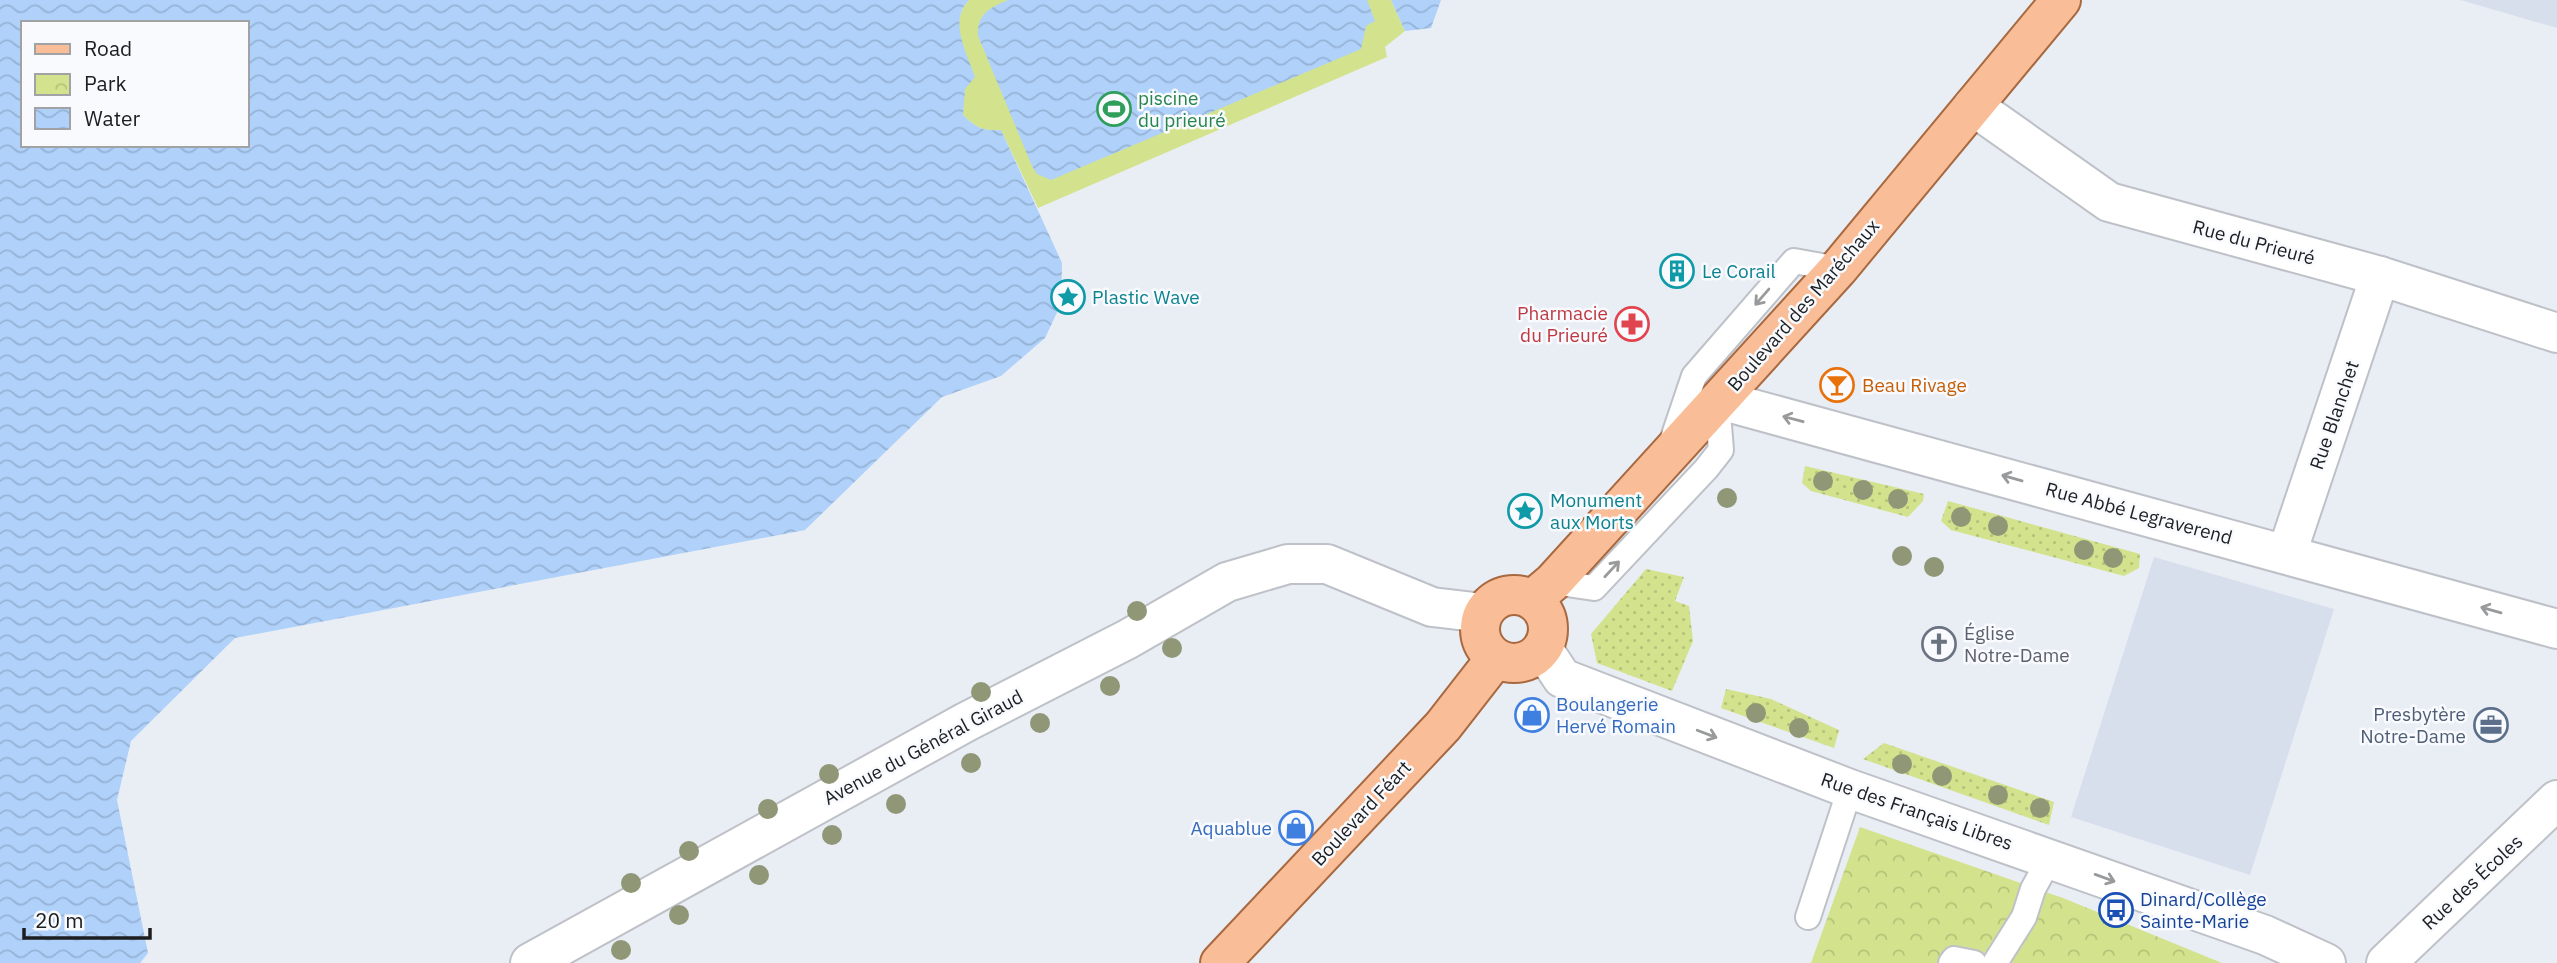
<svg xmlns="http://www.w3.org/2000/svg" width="2557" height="963" viewBox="0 0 2557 963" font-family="'IBM Plex Sans',sans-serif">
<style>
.built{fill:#d8dfec}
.grass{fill:url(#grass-dots)}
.park{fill:url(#park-crowns)}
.pitch{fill:#d3e38d}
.water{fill:url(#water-waves);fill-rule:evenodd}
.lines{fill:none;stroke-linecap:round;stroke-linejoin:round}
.lane-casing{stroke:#bec1c8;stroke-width:28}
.street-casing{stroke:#bec1c8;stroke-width:42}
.primary-casing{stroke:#a96940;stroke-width:42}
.lane{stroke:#fff;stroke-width:24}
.street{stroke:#fff;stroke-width:38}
.primary{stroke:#f9be97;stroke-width:38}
.tree{fill:#8f9776}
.oneway{stroke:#999a9b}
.labels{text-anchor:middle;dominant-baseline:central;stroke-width:5;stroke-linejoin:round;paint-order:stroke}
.leisure-label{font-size:19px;fill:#27864d;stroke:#f8fafe;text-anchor:start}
.street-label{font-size:19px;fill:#1c1e20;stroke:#f8fafe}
.culture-label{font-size:19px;fill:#0d838f;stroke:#f8fafe;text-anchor:start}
.health-label{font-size:19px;fill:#be3a42;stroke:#f8fafe;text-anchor:end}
.food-label{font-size:19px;fill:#c56008;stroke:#f8fafe;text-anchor:start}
.worship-label{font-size:19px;fill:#5b616d;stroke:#f8fafe;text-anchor:start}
.shop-label{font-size:19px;fill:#366cbe;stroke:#f8fafe;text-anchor:start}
.service-label{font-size:19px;fill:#4e5e75;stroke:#f8fafe;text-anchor:end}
.transit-label{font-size:19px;fill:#164399;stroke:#f8fafe;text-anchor:start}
</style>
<defs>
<pattern id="grass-dots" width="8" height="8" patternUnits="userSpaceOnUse" patternTransform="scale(1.75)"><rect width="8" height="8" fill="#d3e38d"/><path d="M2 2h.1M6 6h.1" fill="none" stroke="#b5c279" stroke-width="1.8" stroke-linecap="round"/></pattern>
<pattern id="park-crowns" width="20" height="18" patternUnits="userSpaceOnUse" patternTransform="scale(1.75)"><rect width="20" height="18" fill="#d3e38d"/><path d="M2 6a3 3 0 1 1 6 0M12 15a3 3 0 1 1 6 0" fill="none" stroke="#b5c279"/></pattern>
<pattern id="water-waves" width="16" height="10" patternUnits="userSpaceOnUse" patternTransform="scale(1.75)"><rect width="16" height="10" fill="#afd1fa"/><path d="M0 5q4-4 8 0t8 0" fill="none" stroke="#96b3d6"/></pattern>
</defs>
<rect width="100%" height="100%" fill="#e9edf4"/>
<!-- built -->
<g class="built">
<path d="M 2460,0 L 2557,0 L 2557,28 L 2464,1 Z"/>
<path d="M 2154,557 L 2334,609 L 2250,875 L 2071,817 Z"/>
</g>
<!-- grass -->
<g class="grass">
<path d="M 1805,466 L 1924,494 L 1923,501 L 1908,517 L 1811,491 L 1802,483 Z"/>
<path d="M 1948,501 L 2140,554 L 2139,568 L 2124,576 L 1951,530 L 1941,521 Z"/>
<path d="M 1646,569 L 1684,577 L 1675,601 L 1689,606 L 1693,641 L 1672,691 L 1597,663 L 1591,634 Z"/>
<path d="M 1726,689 L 1771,699 L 1839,730 L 1834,748 L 1721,708 Z"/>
<path d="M 1884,743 L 2054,802 L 2049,825 L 1863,759 Z"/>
</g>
<!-- park -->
<path class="park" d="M 1860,827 L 2063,898 L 2222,963 L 1811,963 Z"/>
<!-- pitch -->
<path class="pitch" d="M 969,0 L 1391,0 L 1405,31 L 1385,47 L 1387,57 L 1038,208 L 1001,130 C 983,131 976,128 963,115 C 962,105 964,97 964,87 C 965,60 948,22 969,0 Z"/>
<!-- water -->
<g class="water">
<path d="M 0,0 L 969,0 C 948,21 967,53 975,77 L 965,89 L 963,115 C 976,128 983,131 1001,130 L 1062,263 L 1061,304 L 1045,338 L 1001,376 L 942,397 L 805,530 L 235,638 L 131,741 L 117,800 L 148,953 L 140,963 L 0,963 ZM 23,23 L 247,23 L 247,145 L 23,145 Z"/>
<path d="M 1008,0 L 1367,0 L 1375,21 L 1366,26 L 1361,49 L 1051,180 L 1037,174 L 1032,166 L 978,36 C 977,14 989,8 1008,0 Z"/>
<path d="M 1391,0 L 1441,0 L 1431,28 L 1405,31 Z"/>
</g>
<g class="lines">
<!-- lane casing -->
<g class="lane-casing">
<g id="lane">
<path d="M 1671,444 L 1694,376 L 1794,261 L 1838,269"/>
<path d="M 1553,582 L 1594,588 L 1706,469 L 1721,450 L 1717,402"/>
<path d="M 1808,917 L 1850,789"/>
<path d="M 1951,963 L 1954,959 L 1974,963"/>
<path d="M 1995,963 L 2024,917 L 2033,889 L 2050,858"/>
</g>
</g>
<!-- street casing -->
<g class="street-casing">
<g id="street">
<path d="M 1973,106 L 2109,202 L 2380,276 L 2557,333"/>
<path d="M 1720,400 L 2557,629"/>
<path d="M 2287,553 L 2380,276"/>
<path d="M 1543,649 L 1562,678 L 1850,789 L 2265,935 L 2326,963"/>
<path d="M 530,963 L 966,722 L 1128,639 L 1227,582 L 1288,564 L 1327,564 L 1432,607 L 1483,613"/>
<path d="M 2386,963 L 2557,800"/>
</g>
</g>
<!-- primary casing -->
<g class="primary-casing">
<g id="primary">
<circle cx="1514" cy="629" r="34"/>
<path d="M 1533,599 L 1553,582 L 1838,269 L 2061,0"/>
<path d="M 1220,963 L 1443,726 L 1496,658"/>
</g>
</g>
<!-- lane -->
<use href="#lane" class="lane"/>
<!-- street -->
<use href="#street" class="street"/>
<!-- primary -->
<use href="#primary" class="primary"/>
</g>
<!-- trees -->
<g class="tree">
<circle cx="1823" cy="481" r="10"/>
<circle cx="1863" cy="490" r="10"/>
<circle cx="1727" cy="498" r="10"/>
<circle cx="1898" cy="499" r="10"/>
<circle cx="1961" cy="517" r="10"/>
<circle cx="1998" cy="526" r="10"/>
<circle cx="2084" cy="550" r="10"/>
<circle cx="1902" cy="556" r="10"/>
<circle cx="2113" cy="558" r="10"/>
<circle cx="1934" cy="567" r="10"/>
<circle cx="1137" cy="611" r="10"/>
<circle cx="1172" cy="648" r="10"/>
<circle cx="1110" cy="686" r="10"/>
<circle cx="981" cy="692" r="10"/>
<circle cx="1756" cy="713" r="10"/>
<circle cx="1040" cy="723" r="10"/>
<circle cx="1799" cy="728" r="10"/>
<circle cx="971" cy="763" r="10"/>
<circle cx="1902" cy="764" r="10"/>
<circle cx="829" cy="774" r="10"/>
<circle cx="1942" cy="776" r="10"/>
<circle cx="1998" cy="795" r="10"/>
<circle cx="896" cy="804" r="10"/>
<circle cx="2040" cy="808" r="10"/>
<circle cx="768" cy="809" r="10"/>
<circle cx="832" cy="835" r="10"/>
<circle cx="689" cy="851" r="10"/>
<circle cx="759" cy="875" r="10"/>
<circle cx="631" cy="883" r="10"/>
<circle cx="679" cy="915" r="10"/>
<circle cx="621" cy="950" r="10"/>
</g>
<!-- one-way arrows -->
<defs><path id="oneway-shaft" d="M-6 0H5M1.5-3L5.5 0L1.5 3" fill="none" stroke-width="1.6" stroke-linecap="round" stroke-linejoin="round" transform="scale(1.75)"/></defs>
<g class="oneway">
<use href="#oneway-shaft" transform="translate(1762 297) rotate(131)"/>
<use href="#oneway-shaft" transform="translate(1793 419) rotate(-165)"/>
<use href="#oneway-shaft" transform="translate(2012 478) rotate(-164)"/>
<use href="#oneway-shaft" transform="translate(1612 569) rotate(-47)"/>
<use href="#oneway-shaft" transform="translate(2491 610) rotate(-164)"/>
<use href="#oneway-shaft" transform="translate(1707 734) rotate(21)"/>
<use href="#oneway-shaft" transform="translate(2105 878) rotate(20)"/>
</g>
<!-- icons -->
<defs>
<g id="stadium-ring" transform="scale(1.75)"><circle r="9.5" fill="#f8fafe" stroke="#2e9e5b" stroke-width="1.5"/><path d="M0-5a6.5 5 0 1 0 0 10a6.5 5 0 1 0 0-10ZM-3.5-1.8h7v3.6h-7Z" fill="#2e9e5b"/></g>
<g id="building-ring" transform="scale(1.75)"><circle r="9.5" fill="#f8fafe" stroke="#0f9aa8" stroke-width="1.5"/><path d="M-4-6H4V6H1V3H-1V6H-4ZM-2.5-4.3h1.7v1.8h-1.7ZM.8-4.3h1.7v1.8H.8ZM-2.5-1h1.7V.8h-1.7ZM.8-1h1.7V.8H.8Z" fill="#0f9aa8"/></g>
<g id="sight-ring" transform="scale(1.75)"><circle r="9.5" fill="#f8fafe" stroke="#0f9aa8" stroke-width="1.5"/><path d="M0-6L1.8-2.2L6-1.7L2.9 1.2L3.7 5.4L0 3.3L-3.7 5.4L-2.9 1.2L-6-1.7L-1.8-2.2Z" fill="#0f9aa8"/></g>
<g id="pharmacy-ring" transform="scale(1.75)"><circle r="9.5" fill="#f8fafe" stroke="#e0444e" stroke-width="1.5"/><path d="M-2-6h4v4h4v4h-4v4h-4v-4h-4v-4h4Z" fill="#e0444e"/></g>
<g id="bar-ring" transform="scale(1.75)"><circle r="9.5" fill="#f8fafe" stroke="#e8710a" stroke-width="1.5"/><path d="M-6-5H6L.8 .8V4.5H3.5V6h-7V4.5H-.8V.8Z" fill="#e8710a"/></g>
<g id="church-ring" transform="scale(1.75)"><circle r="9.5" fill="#f8fafe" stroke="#6b7280" stroke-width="1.5"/><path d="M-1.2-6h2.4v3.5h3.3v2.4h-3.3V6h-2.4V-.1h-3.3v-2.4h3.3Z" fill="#6b7280"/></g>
<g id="shop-ring" transform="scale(1.75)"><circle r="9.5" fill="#f8fafe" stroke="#3f7fe0" stroke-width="1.5"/><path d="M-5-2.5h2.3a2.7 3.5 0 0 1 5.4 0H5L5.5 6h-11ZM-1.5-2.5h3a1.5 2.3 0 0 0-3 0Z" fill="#3f7fe0"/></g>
<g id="office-ring" transform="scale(1.75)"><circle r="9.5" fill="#f8fafe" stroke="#5c6f8a" stroke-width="1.5"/><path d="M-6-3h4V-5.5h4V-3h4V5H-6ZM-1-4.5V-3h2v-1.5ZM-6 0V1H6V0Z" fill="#5c6f8a"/></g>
<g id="bus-ring" transform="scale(1.75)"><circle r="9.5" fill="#f8fafe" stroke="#1a4fb4" stroke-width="1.5"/><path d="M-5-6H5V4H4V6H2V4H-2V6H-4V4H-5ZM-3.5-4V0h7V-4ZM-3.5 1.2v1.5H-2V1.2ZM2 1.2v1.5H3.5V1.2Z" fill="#1a4fb4"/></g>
</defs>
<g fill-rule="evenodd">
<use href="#stadium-ring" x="1114" y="109"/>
<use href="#building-ring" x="1677" y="271"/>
<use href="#sight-ring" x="1068" y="297"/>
<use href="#pharmacy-ring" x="1632" y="324"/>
<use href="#bar-ring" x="1837" y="385"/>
<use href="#sight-ring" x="1525" y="511"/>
<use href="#church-ring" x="1939" y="644"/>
<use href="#shop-ring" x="1532" y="715"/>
<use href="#office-ring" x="2491" y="725"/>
<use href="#shop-ring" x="1296" y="828"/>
<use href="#bus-ring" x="2116" y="910"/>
</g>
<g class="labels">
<!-- leisure labels -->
<g class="leisure-label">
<text x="1138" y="98">piscine<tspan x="1138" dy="22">du prieuré</tspan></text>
</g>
<!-- street labels -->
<g class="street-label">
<text transform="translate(2254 242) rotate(15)">Rue du Prieuré</text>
<text transform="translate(1803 305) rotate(-49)">Boulevard des Maréchaux</text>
<text transform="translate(2334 415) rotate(-71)">Rue Blanchet</text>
<text transform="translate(2139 513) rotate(15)">Rue Abbé Legraverend</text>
<text transform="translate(923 747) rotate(-28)">Avenue du Général Giraud</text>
<text transform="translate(1917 811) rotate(19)">Rue des Français Libres</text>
<text transform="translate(1361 813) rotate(-47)">Boulevard Féart</text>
<text transform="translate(2472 882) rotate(-43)">Rue des Écoles</text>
</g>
<!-- culture labels -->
<g class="culture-label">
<text x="1702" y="271">Le Corail</text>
<text x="1092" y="297">Plastic Wave</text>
<text x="1550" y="500">Monument<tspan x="1550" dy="22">aux Morts</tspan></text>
</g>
<!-- health labels -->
<g class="health-label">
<text x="1608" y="313">Pharmacie<tspan x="1608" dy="22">du Prieuré</tspan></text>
</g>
<!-- food labels -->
<g class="food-label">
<text x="1862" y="385">Beau Rivage</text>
</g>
<!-- worship labels -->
<g class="worship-label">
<text x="1964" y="633">Église<tspan x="1964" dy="22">Notre-Dame</tspan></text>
</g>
<!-- shop labels -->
<g class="shop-label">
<text x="1556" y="704">Boulangerie<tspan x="1556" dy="22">Hervé Romain</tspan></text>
<text x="1272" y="828" text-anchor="end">Aquablue</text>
</g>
<!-- service labels -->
<g class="service-label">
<text x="2466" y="714">Presbytère<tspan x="2466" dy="22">Notre-Dame</tspan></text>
</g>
<!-- transit labels -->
<g class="transit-label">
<text x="2140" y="899">Dinard/Collège<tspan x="2140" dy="22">Sainte-Marie</tspan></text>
</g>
</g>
<!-- legend -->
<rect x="21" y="21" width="228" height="126" fill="#f8fafe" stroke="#a0a2a5" stroke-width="2"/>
<rect x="35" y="44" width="35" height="10" fill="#f9be97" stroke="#a0a2a5" stroke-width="2"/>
<text x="84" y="56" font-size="21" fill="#1c1e20">Road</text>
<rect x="35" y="74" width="35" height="21" fill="url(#park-crowns)" stroke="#a0a2a5" stroke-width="2"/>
<text x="84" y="91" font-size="21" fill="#1c1e20">Park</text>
<rect x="35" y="108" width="35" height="21" fill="url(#water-waves)" stroke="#a0a2a5" stroke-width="2"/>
<text x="84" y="126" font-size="21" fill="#1c1e20">Water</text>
<!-- scale -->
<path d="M24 928v10h126v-10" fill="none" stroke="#1c1e20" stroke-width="3.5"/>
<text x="35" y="928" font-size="21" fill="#1c1e20" stroke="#f8fafe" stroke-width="5" paint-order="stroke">20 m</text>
</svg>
